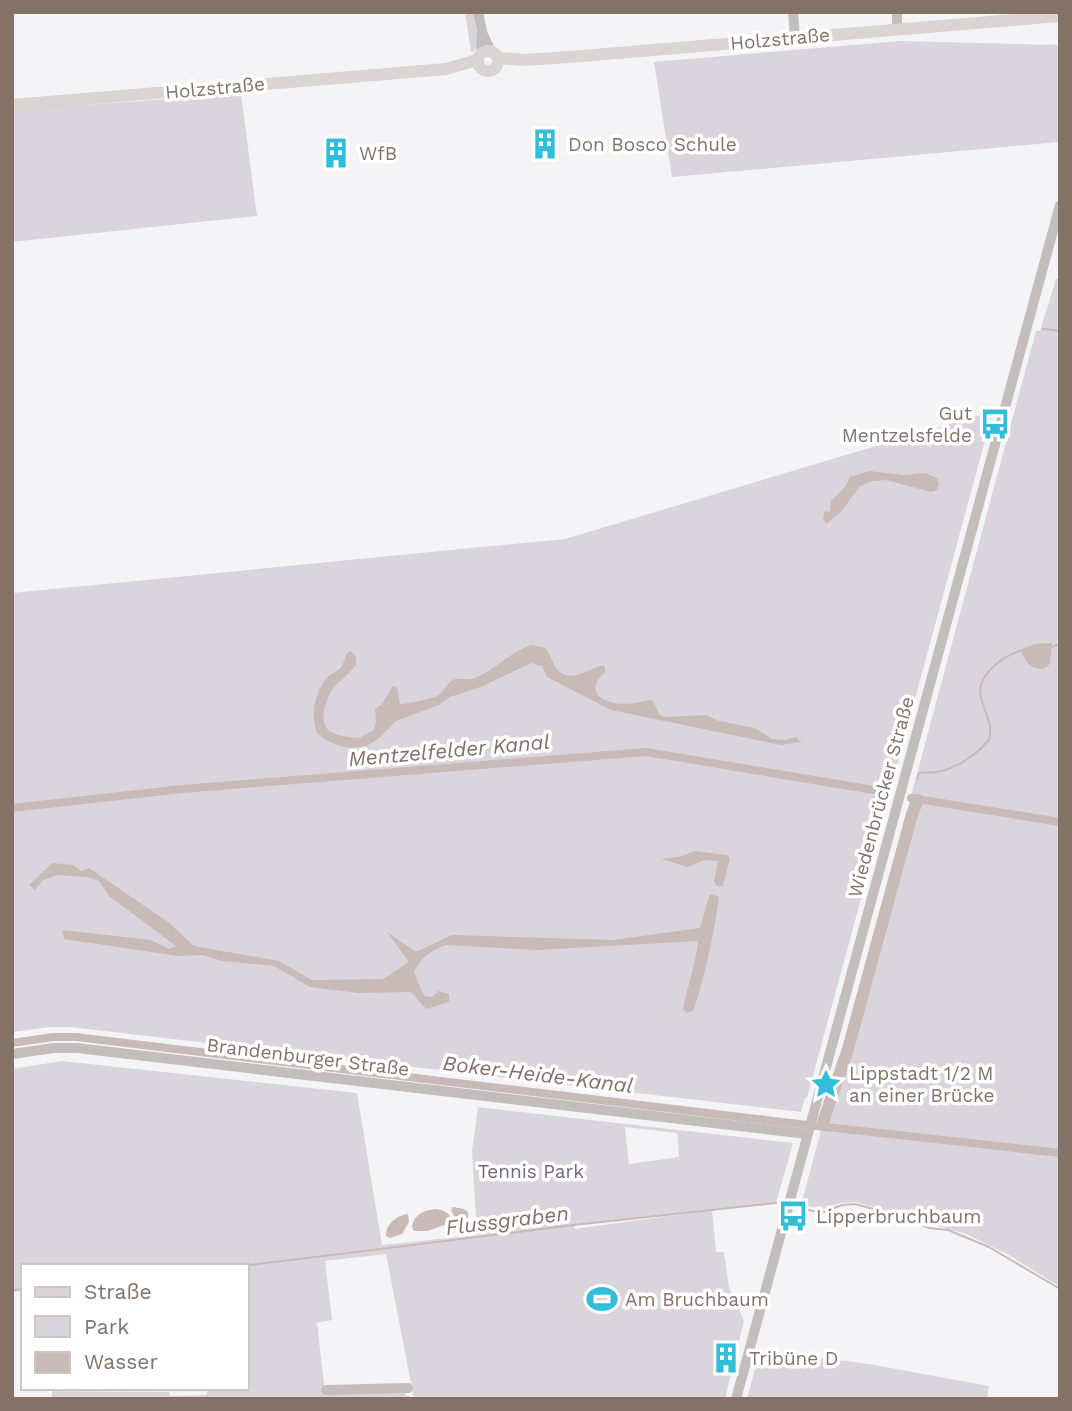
<svg xmlns="http://www.w3.org/2000/svg" width="1072" height="1411" viewBox="0 0 1072 1411" font-family="'Work Sans',sans-serif">
<style>
.green{fill:#dad5dd;fill-rule:evenodd}
.water{fill:#c7bab7}
.lines{fill:none;stroke-linecap:round;stroke-linejoin:round}
.stream{stroke:#c7bab7;stroke-width:2}
.canal{stroke:#c7bab7;stroke-width:8}
.river{stroke:#c7bab7;stroke-width:12}
.minor{stroke:#c3bebb;stroke-width:10}
.major{stroke:#dad5d2;stroke-width:12}
.labels{text-anchor:middle;dominant-baseline:central;stroke-width:7;stroke-linejoin:round;paint-order:stroke}
.street-label{font-size:19px;fill:#837267;stroke:#fff}
.poi-label{font-size:19px;fill:#837267;stroke:#fff;text-anchor:start}
.park-label{font-size:19px;fill:#75667b;stroke:#fff}
.water-label{font-size:21px;font-style:italic;fill:#866e68;stroke:#fff}
</style>
<rect width="100%" height="100%" fill="#f4f4f7"/>
<!-- green -->
<g class="green">
<path d="M 465,12 L 473,12 L 478,40 L 474,52 L 471,52 Z"/>
<path d="M 900,41 L 1060,45 L 1060,142 L 672,177 L 654,62 Z"/>
<path d="M 241,94 L 257,216 L 12,242 L 12,110 Z"/>
<path d="M 1056,279 L 1060,279 L 1060,1287 L 1009,1255 L 966,1234 L 855,1202 L 839,1203 L 824,1209 L 801,1205 L 1036,331 L 1040,331 Z"/>
<path d="M 993,411 L 807,1098 L 805,1098 L 801,1112 L 70,1027 L 50,1027 L 12,1032 L 12,593 L 565,539 Z"/>
<path d="M 62,1061 L 357,1093 L 382,1245 L 477,1235 L 472,1151 L 478,1107 L 793,1143 L 776,1203 L 574,1225 L 575,1229 L 712,1210 L 716,1252 L 724,1252 L 729,1287 L 744,1321 L 725,1399 L 414,1399 L 386,1254 L 325,1261 L 332,1320 L 317,1323 L 325,1393 L 404,1391 L 407,1399 L 52,1399 L 52,1391 L 169,1392 L 170,1396 L 207,1395 L 207,1388 L 247,1388 L 247,1266 L 23,1266 L 23,1291 L 12,1292 L 12,1069 ZM 625,1127 L 677,1133 L 679,1157 L 629,1164 Z"/>
<path d="M 760,1350 L 869,1364 L 989,1386 L 987,1399 L 747,1399 Z"/>
</g>
<!-- water -->
<g class="water">
<path d="M 869,471 L 904,475 L 926,473 L 937,478 L 939,484 L 937,490 L 931,492 L 886,480 L 873,481 L 860,486 L 840,513 L 826,524 L 823,518 L 825,511 L 830,512 L 831,501 L 845,487 L 850,477 Z"/>
<path d="M 1052,643 L 1050,664 L 1043,669 C 1029,669 1026,661 1020,650 L 1035,644 Z"/>
<path d="M 532,645 L 545,648 C 551,654 552,663 557,669 C 573,687 594,663 605,666 L 605,672 C 578,697 614,707 635,703 C 641,702 646,700 652,700 L 660,715 L 665,717 L 707,715 L 719,721 L 755,728 L 772,739 L 785,740 L 796,737 L 801,742 L 781,745 L 611,710 L 547,677 L 542,666 L 531,663 L 483,686 L 450,697 L 439,705 L 396,721 L 378,739 L 366,746 L 351,748 L 340,746 L 326,740 L 317,733 C 311,717 314,694 325,680 C 329,674 338,672 342,666 C 345,660 344,656 350,651 L 356,656 L 356,665 C 350,673 343,678 336,685 C 327,694 316,724 331,732 C 338,736 351,737 359,738 L 374,730 L 376,722 L 375,709 L 382,704 L 393,686 L 397,687 L 400,704 C 403,705 434,698 437,696 C 444,692 446,684 453,680 C 460,677 467,681 475,678 C 495,670 511,651 532,645 Z"/>
<path d="M 694,851 L 727,855 L 730,858 L 723,886 L 717,886 L 714,881 L 718,861 L 704,860 L 688,867 L 661,859 L 680,857 Z"/>
<path d="M 52,863 L 73,865 L 81,871 L 89,868 L 168,922 L 194,946 L 279,961 L 312,980 L 383,979 L 409,962 L 387,932 L 416,952 L 452,935 L 613,940 L 700,928 L 709,896 L 712,894 L 719,897 C 714,936 705,973 694,1010 L 687,1013 L 683,1009 C 687,987 696,964 698,941 L 538,950 L 445,945 C 430,951 421,957 414,972 L 424,996 L 432,997 L 438,991 L 449,994 L 449,1002 L 426,1009 L 411,992 L 358,993 L 310,987 L 274,966 L 222,961 L 203,955 L 178,956 L 64,939 L 62,930 L 151,940 L 169,949 L 176,946 L 109,896 L 99,881 L 87,877 L 57,875 L 43,880 L 35,890 L 29,885 Z"/>
<path d="M 453,1207 L 464,1209 L 468,1212 L 468,1222 L 465,1225 L 458,1223 L 451,1210 Z"/>
<path d="M 436,1209 C 444,1210 453,1214 450,1223 L 427,1231 L 414,1231 L 412,1227 C 414,1214 425,1210 436,1209 Z"/>
<path d="M 408,1214 L 409,1222 L 402,1234 L 390,1238 L 386,1236 C 385,1225 397,1215 408,1214 Z"/>
</g>
<g class="lines">
<!-- stream -->
<g class="stream">
<path d="M 1043,329 L 1060,331"/>
<path d="M 1052,647 L 1060,644"/>
<path d="M 917,779 L 919,773 C 924,772 930,773 936,772 C 956,769 976,755 989,740 C 997,711 963,697 992,668 C 1000,660 1010,654 1020,651"/>
<path d="M 800,1208 L 821,1213 L 842,1205 L 855,1204 L 896,1215 L 929,1228 L 948,1230 L 989,1247 L 1060,1289"/>
<path d="M 242,1266 L 574,1225 L 776,1203"/>
<path d="M 12,1290 L 23,1289"/>
<path d="M 408,1397 L 408,1399"/>
</g>
<!-- canal -->
<g class="canal">
<path d="M 911,798 L 1060,822"/>
<path d="M 12,808 L 182,789 L 646,752 L 886,792"/>
<path d="M 12,1043 L 53,1037 L 76,1037 L 790,1123 L 1060,1153"/>
</g>
<!-- river -->
<path class="river" d="M 822,1125 L 848,1049 L 912,814 L 918,800"/>
<!-- minor -->
<g class="minor">
<path d="M 478,12 L 482,31 L 481,54"/>
<path d="M 793,12 L 795,37"/>
<path d="M 897,12 L 897,29"/>
<path d="M 482,32 L 491,52"/>
<path d="M 12,1054 L 54,1048 L 77,1048 L 807,1134"/>
<path d="M 326,1390 L 408,1388"/>
<path d="M 736,1399 L 1060,205"/>
</g>
<!-- major -->
<g class="major">
<circle cx="488" cy="61" r="10"/>
<path d="M 497,58 L 525,60 L 582,56 L 1060,16"/>
<path d="M 12,105 L 446,69 L 477,60"/>
</g>
</g>
<!-- icons -->
<defs>
<g id="building-bare" transform="scale(2.415)"><path d="M-4-6H4V6H1V3H-1V6H-4ZM-2.5-4.3h1.7v1.8h-1.7ZM.8-4.3h1.7v1.8H.8ZM-2.5-1h1.7V.8h-1.7ZM.8-1h1.7V.8H.8Z" fill="#30beda" stroke="#fff" stroke-width="2.5" paint-order="stroke"/></g>
<g id="bus-bare" transform="scale(2.415)"><path d="M-5-6H5V4H4V6H2V4H-2V6H-4V4H-5ZM-3.5-4V0h7V-4ZM-3.5 1.2v1.5H-2V1.2ZM2 1.2v1.5H3.5V1.2Z" fill="#30beda" stroke="#fff" stroke-width="2.5" paint-order="stroke"/></g>
<g id="sight-bare" transform="scale(2.415)"><path d="M0-6L1.8-2.2L6-1.7L2.9 1.2L3.7 5.4L0 3.3L-3.7 5.4L-2.9 1.2L-6-1.7L-1.8-2.2Z" fill="#30beda" stroke="#fff" stroke-width="2.5" paint-order="stroke"/></g>
<g id="stadium-bare" transform="scale(2.415)"><path d="M0-5a6.5 5 0 1 0 0 10a6.5 5 0 1 0 0-10ZM-3.5-1.8h7v3.6h-7Z" fill="#30beda" stroke="#fff" stroke-width="2.5" paint-order="stroke"/></g>
</defs>
<g fill-rule="evenodd">
<use href="#building-bare" x="545" y="144"/>
<use href="#building-bare" x="336" y="153"/>
<use href="#bus-bare" x="995" y="424"/>
<use href="#sight-bare" x="826" y="1084"/>
<use href="#bus-bare" x="793" y="1216"/>
<use href="#stadium-bare" x="602" y="1299"/>
<use href="#building-bare" x="726" y="1358"/>
</g>
<g class="labels">
<!-- street labels -->
<g class="street-label">
<text transform="translate(780 39) rotate(-5)">Holzstraße</text>
<text transform="translate(215 88) rotate(-5)">Holzstraße</text>
<text transform="translate(881 797) rotate(-75)">Wiedenbrücker Straße</text>
<text transform="translate(308 1057) rotate(7)">Brandenburger Straße</text>
</g>
<!-- poi labels -->
<g class="poi-label">
<text x="568" y="144">Don Bosco Schule</text>
<text x="359" y="153">WfB</text>
<text x="972" y="413" text-anchor="end">Gut<tspan x="972" dy="22">Mentzelsfelde</tspan></text>
<text x="849" y="1073">Lippstadt 1/2 M<tspan x="849" dy="22">an einer Brücke</tspan></text>
<text x="816" y="1216">Lipperbruchbaum</text>
<text x="625" y="1299">Am Bruchbaum</text>
<text x="749" y="1358">Tribüne D</text>
</g>
<!-- park labels -->
<g class="park-label">
<text x="531" y="1171">Tennis Park</text>
</g>
<!-- water labels -->
<g class="water-label">
<text transform="translate(449 750) rotate(-5)">Mentzelfelder Kanal</text>
<text transform="translate(538 1074) rotate(7)">Boker-Heide-Kanal</text>
<text transform="translate(507 1220) rotate(-7)">Flussgraben</text>
</g>
</g>
<!-- border -->
<rect width="1072" height="1411" fill="none" stroke="#837267" stroke-width="28"/>
<!-- legend -->
<rect x="21" y="1264" width="228" height="126" fill="#ffffff" stroke="#cdc7c2" stroke-width="2"/>
<rect x="35" y="1287" width="35" height="10" fill="#dad5d2" stroke="#cdc7c2" stroke-width="2"/>
<text x="84" y="1299" font-size="21" fill="#837267">Straße</text>
<rect x="35" y="1316" width="35" height="21" fill="#dad5dd" stroke="#cdc7c2" stroke-width="2"/>
<text x="84" y="1334" font-size="21" fill="#837267">Park</text>
<rect x="35" y="1352" width="35" height="21" fill="#c7bab7" stroke="#cdc7c2" stroke-width="2"/>
<text x="84" y="1369" font-size="21" fill="#837267">Wasser</text>
</svg>
